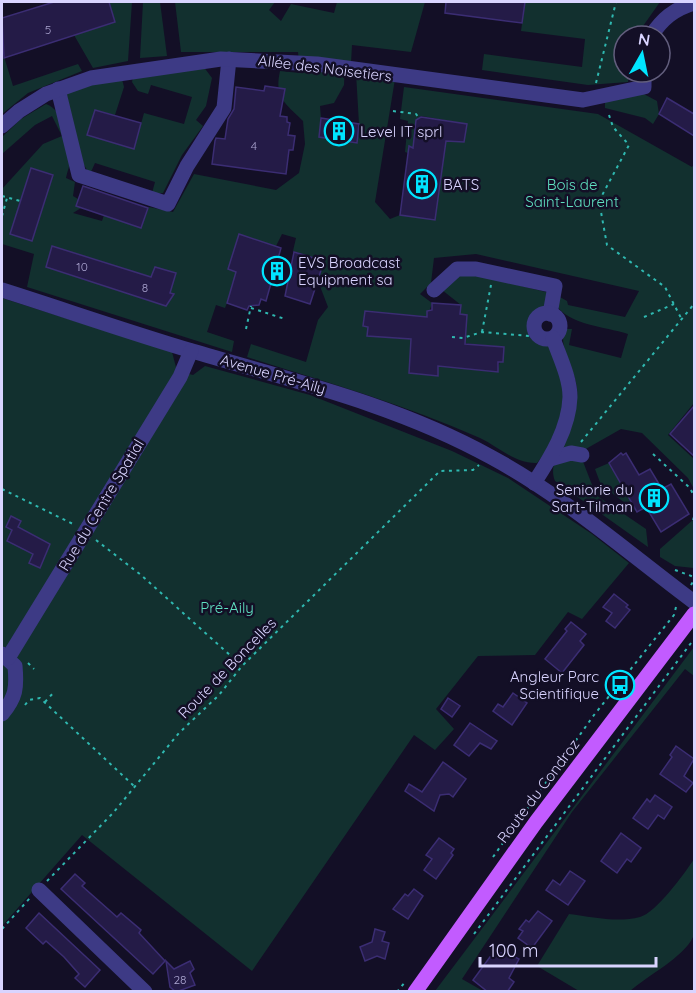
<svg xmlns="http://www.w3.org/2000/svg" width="696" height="993" viewBox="0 0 696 993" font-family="Quicksand,sans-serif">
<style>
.green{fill:#12302f;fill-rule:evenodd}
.building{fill:#241b47;stroke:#3b2d73;stroke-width:1.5}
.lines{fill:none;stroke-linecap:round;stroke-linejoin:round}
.path{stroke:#2fb8b0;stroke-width:2;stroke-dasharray:3 4.5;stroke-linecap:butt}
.minor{stroke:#3d3a85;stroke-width:15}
.major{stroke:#c25bff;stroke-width:15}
.labels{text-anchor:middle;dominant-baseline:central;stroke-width:5;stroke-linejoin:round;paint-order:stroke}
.number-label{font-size:12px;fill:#aca6d1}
.street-label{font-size:15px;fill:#d9d4ff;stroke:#130f26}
.poi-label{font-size:15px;fill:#d9d4ff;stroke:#130f26;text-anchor:start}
.park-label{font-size:15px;fill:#5fe0c0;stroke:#130f26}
</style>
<rect width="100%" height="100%" fill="#130f26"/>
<!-- green -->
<g class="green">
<path d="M 109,2 L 132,2 L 128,61 L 93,68 L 74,35 L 115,22 Z"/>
<path d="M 143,2 L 160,2 L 167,56 L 140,58 Z"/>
<path d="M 175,2 L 275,2 L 269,10 L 281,21 L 291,4 L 334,13 L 337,2 L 425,2 L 411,52 L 352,45 L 351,63 L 345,63 L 344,85 L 334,103 L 320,106 L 321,118 L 359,124 L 356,73 L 395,79 L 375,202 L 390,219 L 400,215 L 435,219 L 439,140 L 464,142 L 467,124 L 421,116 L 417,120 L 413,148 L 409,146 L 408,153 L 405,152 L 408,121 L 400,119 L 404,87 L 598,114 L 692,167 L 694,164 L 694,403 L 668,435 L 694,459 L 694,489 L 688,478 L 642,433 L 621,429 L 584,450 L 582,459 L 596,495 L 646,529 L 648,547 L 555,481 C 547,463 566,441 571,424 C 574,415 575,406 577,397 C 580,374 558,353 564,329 L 572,329 L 569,345 L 621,358 L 628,334 C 604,326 570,326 555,304 L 558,296 L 567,301 L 568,305 L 625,317 L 639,291 L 476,254 L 434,258 L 431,283 L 420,294 L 432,303 L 426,322 L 420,316 L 365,312 L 363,326 L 368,327 L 367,336 L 423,340 L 411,352 L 409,373 L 437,376 L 439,362 L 449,367 L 497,372 L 504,347 L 463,343 L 467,315 L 460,314 L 461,305 L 442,290 L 457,273 L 473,274 L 550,293 L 548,310 L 538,311 L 532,318 L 530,330 L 535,338 L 550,346 C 555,361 563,379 565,395 C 568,416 550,448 537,463 C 515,464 499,447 480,438 C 404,404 325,382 247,357 L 251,344 L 306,362 L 318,320 L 328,307 L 318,281 L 324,261 L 293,251 L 296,238 L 282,234 L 276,246 L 239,235 L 228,269 L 239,273 L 225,308 L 216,305 L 207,332 L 234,341 L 232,352 L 27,287 L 34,254 L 2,244 L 2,189 L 43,144 L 62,136 L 52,116 L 35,125 L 2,154 L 2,137 L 21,119 L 46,104 C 63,109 72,143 71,159 C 70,165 67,172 66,178 L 75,182 L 73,196 L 78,199 L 76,206 L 81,208 L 73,213 L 102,221 L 104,215 L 141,228 L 149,207 L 173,212 L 194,174 L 276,190 L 299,173 L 305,144 L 303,121 C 285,103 274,98 280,71 L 300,73 L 298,52 L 181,52 ZM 31,169 L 53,175 L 32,241 L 10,234 ZM 52,246 L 151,277 L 155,267 L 175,273 L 169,293 L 111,287 L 46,267 Z"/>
<path d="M 525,2 L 660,2 L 636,36 L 624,36 L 624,72 L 629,72 L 628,82 L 588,85 L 482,70 L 484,54 L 582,67 L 585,39 L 521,31 Z"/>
<path d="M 2,50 L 13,86 L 78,64 L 82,71 L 28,93 L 2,114 Z"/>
<path d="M 203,66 L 212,78 L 206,106 L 196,120 L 203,126 L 182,155 L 163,193 L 152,193 L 155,182 L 95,163 L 90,174 L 81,161 L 66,92 L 87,85 L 122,79 L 124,87 L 115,115 L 95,110 L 88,135 L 134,149 L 144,113 L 184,124 L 192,97 L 151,85 L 148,94 L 138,91 L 132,82 L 134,73 Z"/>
<path d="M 640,92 L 657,101 L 659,114 L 653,124 L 645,118 L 605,108 L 605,101 Z"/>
<path d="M 2,298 L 172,352 L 177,371 L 193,375 L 205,366 L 310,395 L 452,451 L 508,478 L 592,534 L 629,563 L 582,619 L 568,612 L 535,655 L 478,656 L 436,709 L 454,729 L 435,750 L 414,735 L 252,971 L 82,835 L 2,926 Z"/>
<path d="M 609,463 L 637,512 L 601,485 L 595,469 Z"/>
<path d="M 694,519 L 694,568 L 675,566 L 660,557 L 660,549 Z"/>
<path d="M 694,647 L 694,676 L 685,669 L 572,812 L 462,979 L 483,991 L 435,991 Z"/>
<path d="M 694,859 C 695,873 696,928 693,937 C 684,957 647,976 630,991 L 579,991 L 537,966 L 569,914 C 593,917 617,923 640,917 C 656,913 685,873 694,859 Z"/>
</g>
<!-- building -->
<g class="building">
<path d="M 54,2 L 109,2 L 115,22 L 4,58 L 2,18 Z"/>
<path d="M 446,2 L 525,2 L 522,23 L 445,13 Z"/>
<path d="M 265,86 L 285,89 L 280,116 L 287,117 L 287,122 L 290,123 L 288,135 L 295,136 L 293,150 L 289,150 L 286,174 L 212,164 L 215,141 L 216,138 L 225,139 L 228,119 L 234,109 L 236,87 L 264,91 Z"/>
<path d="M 667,98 L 694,114 L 694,136 L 659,114 Z"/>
<path d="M 95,110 L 141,123 L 134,149 L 87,135 Z"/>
<path d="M 421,117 L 467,124 L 464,142 L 446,141 L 435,220 L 400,215 L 409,146 L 413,148 L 416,120 Z"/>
<path d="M 321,118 L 359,124 L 357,143 L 319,137 Z"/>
<path d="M 31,168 L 53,175 L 32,241 L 10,234 Z"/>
<path d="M 83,186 L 148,208 L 141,228 L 76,206 Z"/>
<path d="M 239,234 L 281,248 L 266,301 L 261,299 L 259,305 L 249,306 L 247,310 L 227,303 L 236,272 L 228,269 Z"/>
<path d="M 52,246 L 151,277 L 155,267 L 176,273 L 170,293 L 174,294 L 166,306 L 46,267 Z"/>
<path d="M 294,252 L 324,261 L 310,304 L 285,296 Z"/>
<path d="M 432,303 L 461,305 L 460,314 L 467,315 L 465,344 L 504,347 L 503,362 L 498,362 L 498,372 L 438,366 L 438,376 L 409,373 L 411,339 L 367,336 L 368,327 L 363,326 L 365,311 L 427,317 L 427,311 L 432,310 Z"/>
<path d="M 694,406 L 694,456 L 670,434 Z"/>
<path d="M 621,453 L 623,455 L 626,453 L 639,475 L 650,469 L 662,489 L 671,484 L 689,514 L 661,532 L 646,507 L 637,512 L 609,463 Z"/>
<path d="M 11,516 L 21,521 L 18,527 L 50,544 L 40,568 L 29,563 L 33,554 L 7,541 L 12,530 L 6,527 Z"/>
<path d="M 614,594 L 628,605 L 626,607 L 630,610 L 615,628 L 606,621 L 612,613 L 603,607 Z"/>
<path d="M 571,622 L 586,634 L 580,641 L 584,645 L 562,673 L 545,659 L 567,631 L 565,629 Z"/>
<path d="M 513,693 L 527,703 L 512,725 L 493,711 L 498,704 L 503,707 Z"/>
<path d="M 448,698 L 460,706 L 452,717 L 441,709 Z"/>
<path d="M 470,723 L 497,741 L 491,749 L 480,743 L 469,756 L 454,745 Z"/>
<path d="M 676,746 L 694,759 L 684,776 L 693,783 L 686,792 L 660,774 L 672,757 L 670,755 Z"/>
<path d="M 443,762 L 466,779 L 453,797 L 449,794 L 440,795 L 434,811 L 405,791 L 409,784 L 422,792 Z"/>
<path d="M 655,795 L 672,807 L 664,819 L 658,815 L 648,829 L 633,818 L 647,799 L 650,802 Z"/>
<path d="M 621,833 L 641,848 L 631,862 L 627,859 L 617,873 L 601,861 Z"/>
<path d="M 439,838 L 454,849 L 451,853 L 453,855 L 436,879 L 424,870 L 432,859 L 426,855 Z"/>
<path d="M 570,871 L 585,881 L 568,905 L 546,890 L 553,880 L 560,885 Z"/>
<path d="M 75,874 L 85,883 L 82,886 L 117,917 L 121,913 L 141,930 L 139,933 L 165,961 L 153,974 L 61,889 Z"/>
<path d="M 414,889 L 423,896 L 408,919 L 393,909 L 405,894 L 408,896 Z"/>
<path d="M 538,911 L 552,921 L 532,948 L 518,938 L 523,931 L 519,929 L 526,920 L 529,922 Z"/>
<path d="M 39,913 L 100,970 L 85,987 L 75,978 L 79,974 L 64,957 L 46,941 L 43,944 L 26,928 Z"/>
<path d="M 375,929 L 385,932 L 382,941 L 389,943 L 385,959 L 377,956 L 365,961 L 360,947 L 372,942 Z"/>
<path d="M 501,953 L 508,953 L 519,959 L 509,978 L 514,982 L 507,992 L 488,992 L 473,980 L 490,957 Z"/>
<path d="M 166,961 L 174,969 L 190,961 L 194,969 L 190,973 L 195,985 L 176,992 L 170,987 Z"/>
</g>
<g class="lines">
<!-- path -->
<g class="path">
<path d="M 596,83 L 616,2"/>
<path d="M 393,111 L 416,114 L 419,118"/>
<path d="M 609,115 L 613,127 L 629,145 L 599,201 L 607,245 L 665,287 L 681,318"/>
<path d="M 2,196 L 20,201"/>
<path d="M 2,216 L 7,198"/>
<path d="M 251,308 L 285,319"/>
<path d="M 644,317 L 674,304"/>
<path d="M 246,329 L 251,306"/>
<path d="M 482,332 L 491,285"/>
<path d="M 452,337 L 463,338 L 482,332 L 530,336 L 536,333"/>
<path d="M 581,442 L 694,304"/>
<path d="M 653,454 L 690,488 L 694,496"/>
<path d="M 2,489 L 75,525"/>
<path d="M 693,520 L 694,517"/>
<path d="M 96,540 L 141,575 L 242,666"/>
<path d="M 675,570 L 694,577"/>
<path d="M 691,585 L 694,580"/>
<path d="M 28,663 L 34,669"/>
<path d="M 45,702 L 55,691"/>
<path d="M 25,705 L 29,700 L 40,698 L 134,786"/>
<path d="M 493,857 L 594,715 L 674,615 L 676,607"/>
<path d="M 47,881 L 113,813 L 179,733 L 219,695 L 242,666 L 440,471 L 473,470 L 479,465"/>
<path d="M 2,929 L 30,898"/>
<path d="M 474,934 L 694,639"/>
<path d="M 397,992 L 405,982"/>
</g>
<!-- minor -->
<g class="minor">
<path d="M 651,36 C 662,19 674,9 694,3"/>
<path d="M 58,89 L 79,175 L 168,204 L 187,166 L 224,108 L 229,59"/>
<path d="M 2,126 L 19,111 L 46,94 L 91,78 L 221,59 L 317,64 L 583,100 L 644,87 L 644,72"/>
<path d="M 2,290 C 65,310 128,332 192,351 C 294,381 397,405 491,457 C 565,497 627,552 694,602"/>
<path d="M 434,290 L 457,269 L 476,269 L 555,286 L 550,314"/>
<circle cx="547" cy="326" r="13"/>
<path d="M 550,459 L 571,453 L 582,455"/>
<path d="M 534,483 C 551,457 569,428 570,397 C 570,377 559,356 553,338"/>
<path d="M 2,654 L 15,666 C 17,688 16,697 2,714"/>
<path d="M 8,658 L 180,377 L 191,351"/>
<path d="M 39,890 L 145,992"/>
</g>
<!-- major -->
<path class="major" d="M 415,992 L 536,822 L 694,614"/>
</g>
<!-- icons -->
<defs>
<g id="building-ring" transform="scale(1.5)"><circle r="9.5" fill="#130f26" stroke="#00e5ff" stroke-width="1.5"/><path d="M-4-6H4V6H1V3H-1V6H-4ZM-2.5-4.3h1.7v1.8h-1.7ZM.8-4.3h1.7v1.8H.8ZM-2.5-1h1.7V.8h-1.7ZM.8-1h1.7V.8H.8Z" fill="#00e5ff"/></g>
<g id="bus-ring" transform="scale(1.5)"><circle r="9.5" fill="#130f26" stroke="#00e5ff" stroke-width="1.5"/><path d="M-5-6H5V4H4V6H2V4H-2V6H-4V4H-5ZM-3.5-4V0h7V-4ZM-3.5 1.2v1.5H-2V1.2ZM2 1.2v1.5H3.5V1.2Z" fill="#00e5ff"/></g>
</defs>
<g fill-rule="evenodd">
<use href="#building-ring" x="339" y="131"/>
<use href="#building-ring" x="422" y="184"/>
<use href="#building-ring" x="277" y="271"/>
<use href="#building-ring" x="654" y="498"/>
<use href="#bus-ring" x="620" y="685"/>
</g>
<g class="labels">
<!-- number labels -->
<g class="number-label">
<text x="48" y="29">5</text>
<text x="254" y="145">4</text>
<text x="82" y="266">10</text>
<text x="145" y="287">8</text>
<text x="180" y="979">28</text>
</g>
<!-- street labels -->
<g class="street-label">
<text transform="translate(325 68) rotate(7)">Allée des Noisetiers</text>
<text transform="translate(273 374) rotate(16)">Avenue Pré-Aily</text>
<text transform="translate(101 505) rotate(-59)">Rue du Centre Spatial</text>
<text transform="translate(227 668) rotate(-46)">Route de Boncelles</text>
<text transform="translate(538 791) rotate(-53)">Route du Condroz</text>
</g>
<!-- poi labels -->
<g class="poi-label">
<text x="360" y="131">Level IT sprl</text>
<text x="443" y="184">BATS</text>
<text x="298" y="262">EVS Broadcast<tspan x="298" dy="17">Equipment sa</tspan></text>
<text x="633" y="489" text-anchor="end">Seniorie du<tspan x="633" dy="17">Sart-Tilman</tspan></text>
<text x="599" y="676" text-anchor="end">Angleur Parc<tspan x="599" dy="17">Scientifique</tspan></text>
</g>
<!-- park labels -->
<g class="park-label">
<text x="572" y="184">Bois de<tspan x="572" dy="17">Saint-Laurent</tspan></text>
<text x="227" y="607">Pré-Aily</text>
</g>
</g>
<!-- border -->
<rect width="696" height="993" fill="none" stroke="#d9d4ff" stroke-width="6"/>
<!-- north arrow -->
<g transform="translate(642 54) rotate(9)"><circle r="28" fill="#130f26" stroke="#625e7d" stroke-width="1.5"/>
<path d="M0-4.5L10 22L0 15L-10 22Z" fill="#00e5ff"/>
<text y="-9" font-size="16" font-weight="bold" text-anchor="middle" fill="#d9d4ff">N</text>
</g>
<!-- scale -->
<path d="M480 957v9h176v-9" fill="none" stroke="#d9d4ff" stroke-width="3"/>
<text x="489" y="957" font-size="18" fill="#d9d4ff" stroke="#130f26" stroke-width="4.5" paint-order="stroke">100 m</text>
</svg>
